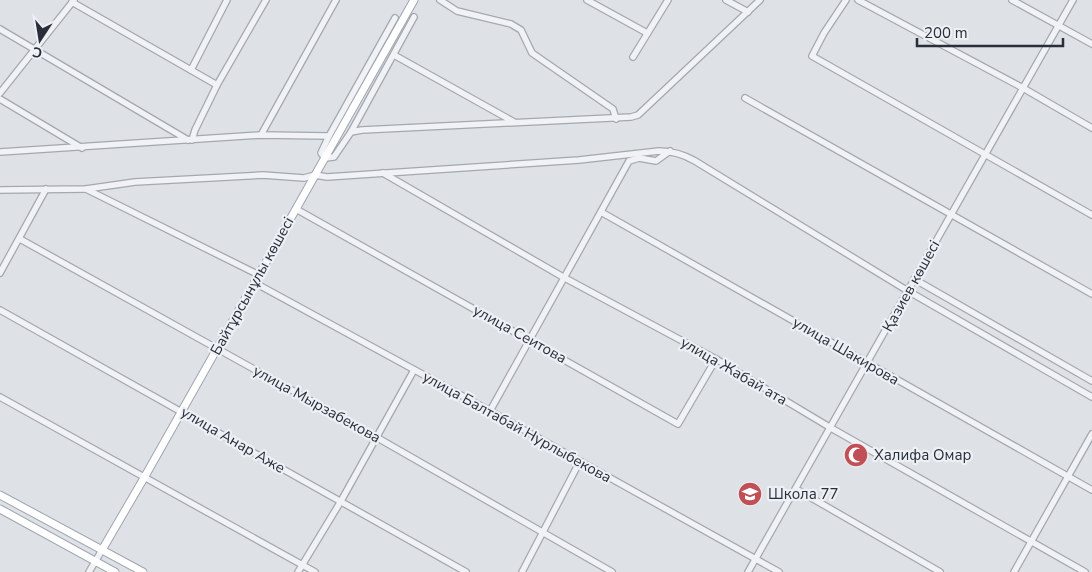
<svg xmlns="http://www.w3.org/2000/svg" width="1092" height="572" viewBox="0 0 1092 572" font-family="'Nunito Sans',sans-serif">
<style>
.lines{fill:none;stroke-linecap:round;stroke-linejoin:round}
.minor-casing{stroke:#a4a8af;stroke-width:8}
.major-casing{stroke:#9fa4b1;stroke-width:9}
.minor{stroke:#f0f2f5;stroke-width:5.5}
.major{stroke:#fff;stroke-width:7}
.labels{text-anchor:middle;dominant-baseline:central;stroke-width:4.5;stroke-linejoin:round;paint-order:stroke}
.street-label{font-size:15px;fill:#292e3b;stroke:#edf0f4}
.poi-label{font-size:15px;fill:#292e3b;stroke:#edf0f4;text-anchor:start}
</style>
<rect width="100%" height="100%" fill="#dee1e6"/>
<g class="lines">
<!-- minor casing -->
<g class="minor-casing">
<g id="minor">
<path d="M 440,0 L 457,11 L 511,24 L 521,30 L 532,53 L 613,109 L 616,119"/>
<path d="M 587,0 L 647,33"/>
<path d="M 726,0 L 748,12"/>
<path d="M 846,0 L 824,33 L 812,56 L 1092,215"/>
<path d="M 858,0 L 1023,88 L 1092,128"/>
<path d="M 1012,0 L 1092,44"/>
<path d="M 72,2 L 217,85"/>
<path d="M 414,17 L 351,132 L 362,130 L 631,117 L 638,115 L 760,0"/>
<path d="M 0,29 L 188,140"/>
<path d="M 394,55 L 514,122"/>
<path d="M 633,57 L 668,0"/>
<path d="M 191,70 L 227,0"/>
<path d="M 0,93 L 74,0"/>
<path d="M 745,98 L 1092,294"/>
<path d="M 0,99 L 82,148"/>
<path d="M 261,135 L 336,0"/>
<path d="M 329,136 L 321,153 L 325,158 L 334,157 L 351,132"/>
<path d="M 192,140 L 195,130 L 217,85 L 266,0"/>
<path d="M 0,152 L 261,135 L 329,136 L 395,18"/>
<path d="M 383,173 L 563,277 L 716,359 L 831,428 L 1085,572"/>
<path d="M 86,189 L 259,275"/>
<path d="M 0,190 L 86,189 L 135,182 L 263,175 L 304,178 L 315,175 L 327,177 L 579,160 L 659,151 C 673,151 683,154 695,161 L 908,291 L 1092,397"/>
<path d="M 296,209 L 678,424 L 716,359"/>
<path d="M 601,212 L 1092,490"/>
<path d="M 20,239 L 376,437 L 612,572"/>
<path d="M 0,273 L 46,189"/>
<path d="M 914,279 L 1092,381"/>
<path d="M 255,283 L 490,411 L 779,572"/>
<path d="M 0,310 L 466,572"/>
<path d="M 0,397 L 315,572"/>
<path d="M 490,411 L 629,161 L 639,158 L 656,161 L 670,151"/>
<path d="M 796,489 L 940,572"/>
<path d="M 89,572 L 102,550"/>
<path d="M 298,572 L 341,501 L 414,370"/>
<path d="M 522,572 L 580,461"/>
<path d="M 748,572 L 1073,0"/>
<path d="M 1014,572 L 1092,434"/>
</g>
</g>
<!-- major casing -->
<g class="major-casing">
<g id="major">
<path d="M 0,495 L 143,572"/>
<path d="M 0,509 L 115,572"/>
<path d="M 102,550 L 144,478 L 414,0"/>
</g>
</g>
<!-- minor -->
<use href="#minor" class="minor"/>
<!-- major -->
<use href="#major" class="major"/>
</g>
<!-- icons -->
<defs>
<g id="mosque-disc" transform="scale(1.25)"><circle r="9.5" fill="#c04f56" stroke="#edf0f4"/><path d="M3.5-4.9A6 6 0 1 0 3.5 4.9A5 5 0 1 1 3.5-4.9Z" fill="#fff"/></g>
<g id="school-disc" transform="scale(1.25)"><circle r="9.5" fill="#c04f56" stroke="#edf0f4"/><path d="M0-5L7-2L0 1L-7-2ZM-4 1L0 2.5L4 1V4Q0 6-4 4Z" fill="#fff"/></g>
</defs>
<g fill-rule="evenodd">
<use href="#mosque-disc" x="856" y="455"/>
<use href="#school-disc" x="750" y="494"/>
</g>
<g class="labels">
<!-- street labels -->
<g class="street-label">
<text transform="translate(252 286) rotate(-61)">Байтұрсынұлы көшесі</text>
<text transform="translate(911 286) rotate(-61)">Қазиев көшесі</text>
<text transform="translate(520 334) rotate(29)">улица Сеитова</text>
<text transform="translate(846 351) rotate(30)">улица Шакирова</text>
<text transform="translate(734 371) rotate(30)">улица Жабай ата</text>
<text transform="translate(317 404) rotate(29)">улица Мырзабекова</text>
<text transform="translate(517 427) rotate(29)">улица Балтабай Нурлыбекова</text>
<text transform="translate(233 440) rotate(30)">улица Анар Аже</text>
</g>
<!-- poi labels -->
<g class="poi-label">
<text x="874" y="455">Халифа Омар</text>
<text x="768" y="494">Школа 77</text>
</g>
</g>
<!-- north arrow -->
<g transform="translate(40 40) rotate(192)" stroke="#edf0f4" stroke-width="4" paint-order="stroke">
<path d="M0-4L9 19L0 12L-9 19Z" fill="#292e3b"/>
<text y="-8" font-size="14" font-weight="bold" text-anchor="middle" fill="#292e3b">С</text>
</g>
<!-- scale -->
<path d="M917 38v8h146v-8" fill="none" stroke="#292e3b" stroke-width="2.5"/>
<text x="924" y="38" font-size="15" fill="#292e3b" stroke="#edf0f4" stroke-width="4" paint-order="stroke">200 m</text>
</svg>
